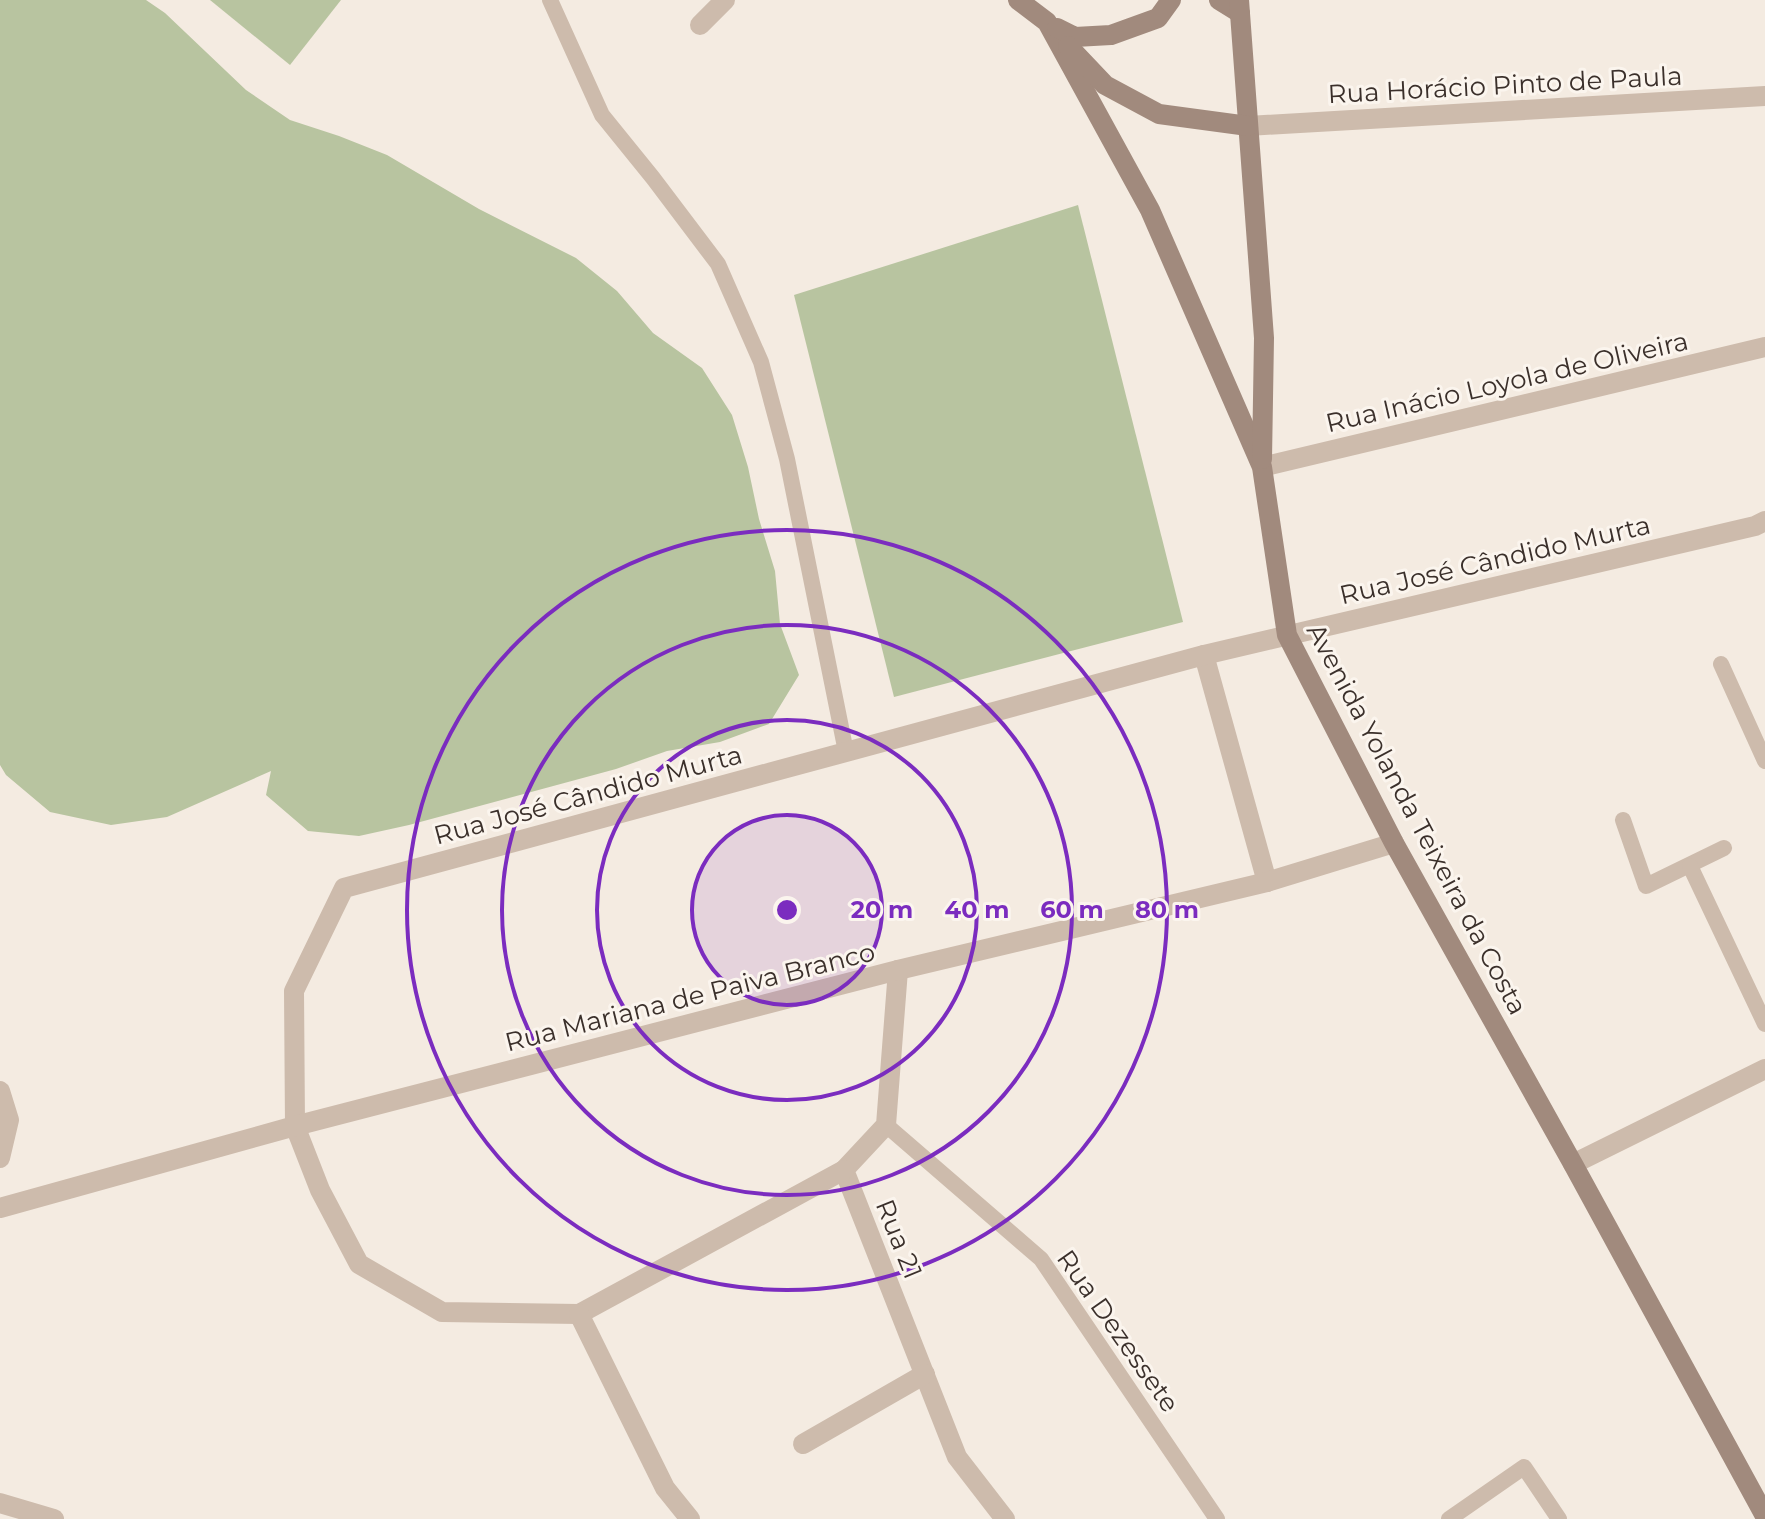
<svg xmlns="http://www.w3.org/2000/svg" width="1765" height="1519" viewBox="0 0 1765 1519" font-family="Montserrat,sans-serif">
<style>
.green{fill:#b8c4a0}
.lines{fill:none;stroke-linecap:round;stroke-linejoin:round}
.lane{stroke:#cdbbac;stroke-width:16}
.street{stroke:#cdbbac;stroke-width:20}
.secondary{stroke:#a18a7d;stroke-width:20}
.ring{fill:none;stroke:#7b2cbf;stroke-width:4}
.labels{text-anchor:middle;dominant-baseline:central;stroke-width:6;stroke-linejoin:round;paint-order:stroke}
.street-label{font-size:26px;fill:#3b302b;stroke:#fbf5ee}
.centre{fill:#7b2cbf;stroke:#fbf5ee;stroke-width:4}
.ring-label{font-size:24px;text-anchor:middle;font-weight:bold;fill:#7b2cbf;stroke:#fbf5ee;stroke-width:6;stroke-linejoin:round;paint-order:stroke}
</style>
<rect width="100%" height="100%" fill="#f4ebe1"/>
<!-- green -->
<g class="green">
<path d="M 0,0 L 146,0 L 165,13 L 246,90 L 290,120 L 339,136 L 387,155 L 479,209 L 576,258 L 617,291 L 653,333 L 702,368 L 732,415 L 748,467 L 759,519 L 775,571 L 780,624 L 799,675 L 769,724 L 720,742 L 667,751 L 616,769 L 409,825 L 359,836 L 308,831 L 266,795 L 271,771 L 167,817 L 111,825 L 50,812 L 6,775 L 0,765 Z"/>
<path d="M 210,0 L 341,0 L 290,65 Z"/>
<path d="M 1078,205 L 1183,622 L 894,697 L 794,295 Z"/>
</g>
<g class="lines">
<!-- lane -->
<g class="lane">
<path d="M 550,0 L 602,115 L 653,178 L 718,264 L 761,362 L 787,459 L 846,752"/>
<path d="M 1721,664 L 1765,761"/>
<path d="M 1623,820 L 1646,886 L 1724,848"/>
<path d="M 1690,866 L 1765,1024"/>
<path d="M 886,1125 L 1041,1259 L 1217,1519"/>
<path d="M 1449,1519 L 1524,1467 L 1559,1519"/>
</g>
<!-- street -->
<g class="street">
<path d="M 700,25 L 725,0"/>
<path d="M 1248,126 L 1765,96"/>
<path d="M 1262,467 L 1765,347"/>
<path d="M 1204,655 L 1267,882"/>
<path d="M 898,970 L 886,1125 L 844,1170 L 957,1457 L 1005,1519"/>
<path d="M 0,1091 L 9,1120 L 0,1158"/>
<path d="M 1573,1164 L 1765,1069"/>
<path d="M 844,1170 L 579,1314 L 442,1312 L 359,1264 L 320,1190 L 295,1126 L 294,991 L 344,888 L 1204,655 L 1755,526 L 1765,521"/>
<path d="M 0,1208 L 295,1126 L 898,970 L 1267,882 L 1394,843"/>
<path d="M 579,1314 L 665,1488 L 690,1519"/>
<path d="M 803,1444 L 925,1374"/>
<path d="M 0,1503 L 54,1519"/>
</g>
<!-- secondary -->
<g class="secondary">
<path d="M 1018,0 L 1047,22 L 1150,210 L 1262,467 L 1287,635 L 1394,843 L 1573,1164 L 1765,1516"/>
<path d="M 1219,0 L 1240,13"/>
<path d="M 1239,0 L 1264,338 L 1262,459"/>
<path d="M 1057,28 L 1075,37 L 1111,35 L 1158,18 L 1171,0"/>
<path d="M 1068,46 L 1105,85 L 1159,114 L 1248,126"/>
</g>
</g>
<!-- distance rings -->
<circle cx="787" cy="910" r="95" fill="#7b2cbf" fill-opacity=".12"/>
<g class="ring">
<circle cx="787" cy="910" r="95"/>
<circle cx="787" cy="910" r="190"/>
<circle cx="787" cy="910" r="285"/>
<circle cx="787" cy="910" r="380"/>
</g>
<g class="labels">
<!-- street labels -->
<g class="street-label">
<text transform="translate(1505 85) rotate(-3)">Rua Horácio Pinto de Paula</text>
<text transform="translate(1507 382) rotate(-13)">Rua Inácio Loyola de Oliveira</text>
<text transform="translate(1495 560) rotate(-13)">Rua José Cândido Murta</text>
<text transform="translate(588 795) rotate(-15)">Rua José Cândido Murta</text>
<text transform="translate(1417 819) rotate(62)">Avenida Yolanda Teixeira da Costa</text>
<text transform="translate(690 997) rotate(-14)">Rua Mariana de Paiva Branco</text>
<text transform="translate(899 1239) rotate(68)">Rua 21</text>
<text transform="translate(1118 1331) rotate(55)">Rua Dezessete</text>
</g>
</g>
<circle cx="787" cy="910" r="12" class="centre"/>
<g class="ring-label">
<text x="882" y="918">20 m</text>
<text x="977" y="918">40 m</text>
<text x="1072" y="918">60 m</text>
<text x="1167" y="918">80 m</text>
</g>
</svg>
